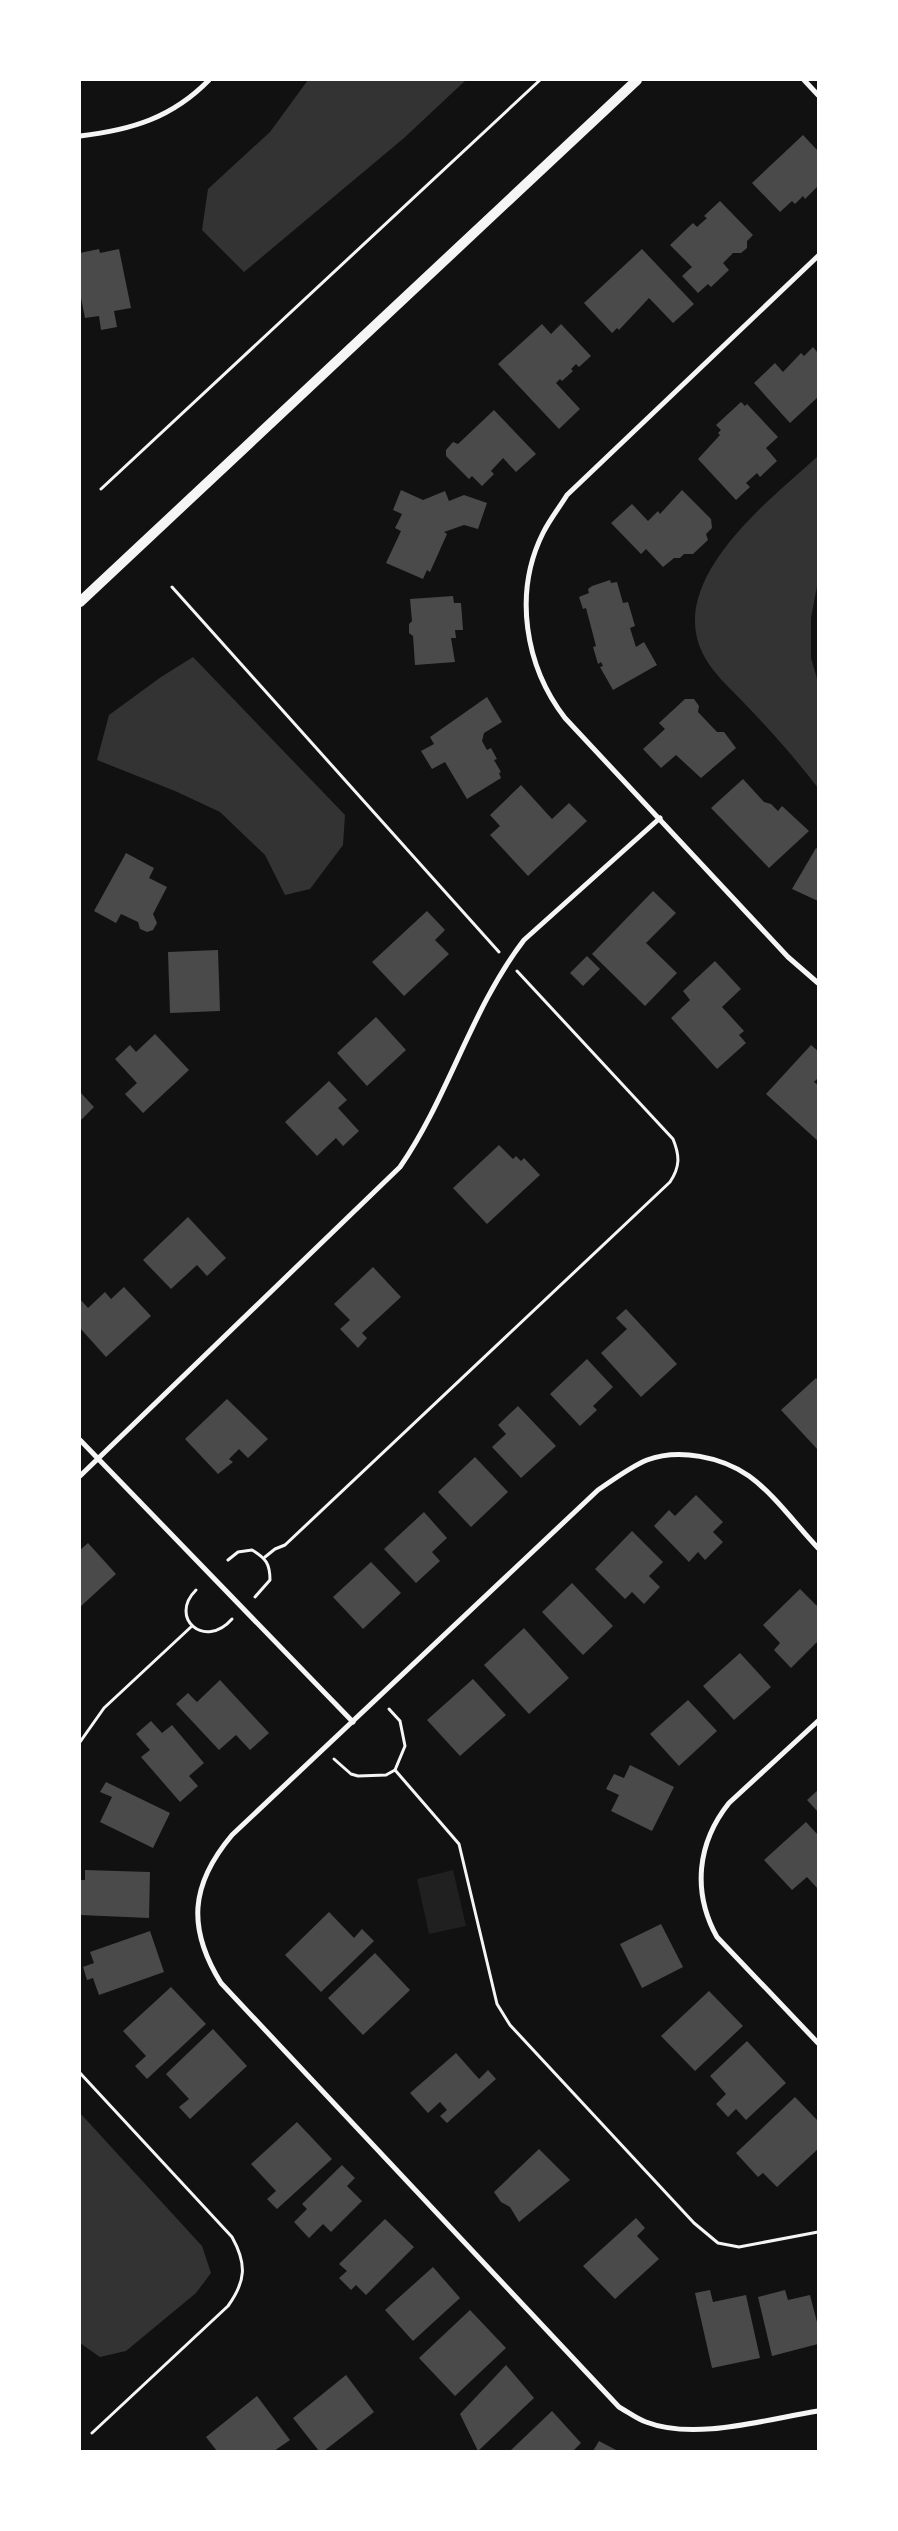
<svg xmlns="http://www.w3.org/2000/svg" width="898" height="2531" viewBox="0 0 898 2531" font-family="'Space Grotesk',sans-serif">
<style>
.green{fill:#202020}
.water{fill:#333}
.building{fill:#4a4a4a}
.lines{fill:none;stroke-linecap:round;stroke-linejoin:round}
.path{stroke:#f5f5f5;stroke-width:3}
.minor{stroke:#f5f5f5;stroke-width:5}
.secondary{stroke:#f5f5f5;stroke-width:10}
</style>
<rect width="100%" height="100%" fill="#111"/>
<!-- green -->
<path class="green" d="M 453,1870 L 466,1926 L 429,1934 L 417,1879 Z"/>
<!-- water -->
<g class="water">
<path d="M 308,80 L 466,80 L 404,138 L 244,272 L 202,230 L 208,189 L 270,132 Z"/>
<path d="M 818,456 L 818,581 L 811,618 L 811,658 L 818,682 L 818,788 C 795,758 771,731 745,704 C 731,689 711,672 702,652 C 667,578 771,499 818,456 Z"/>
<path d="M 193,657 L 345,815 L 343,845 L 310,889 L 285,895 L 265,855 L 220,812 L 175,791 L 97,760 L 109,715 L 161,677 Z"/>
<path d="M 80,2113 L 202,2246 L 211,2273 L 196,2293 L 126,2351 L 100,2357 L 80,2343 Z"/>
</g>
<!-- building -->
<g class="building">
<path d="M 803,135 L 818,151 L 818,186 L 805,199 L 803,196 L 795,204 L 792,201 L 780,212 L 752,183 Z"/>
<path d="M 720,201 L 753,235 L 747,241 L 747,248 L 741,253 L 733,253 L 723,263 L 729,270 L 711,287 L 708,284 L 698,293 L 682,276 L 692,267 L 670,245 L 693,223 L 697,227 L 707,218 L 704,216 Z"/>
<path d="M 99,249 L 100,253 L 119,249 L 131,308 L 114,311 L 117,327 L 101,330 L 99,316 L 85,318 L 80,293 L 80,253 Z"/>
<path d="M 642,249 L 694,304 L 673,323 L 649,298 L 619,330 L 617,328 L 612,333 L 584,303 Z"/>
<path d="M 542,324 L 551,334 L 561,324 L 591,356 L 579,367 L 576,364 L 571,369 L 573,371 L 562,381 L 560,379 L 556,383 L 580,409 L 559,429 L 498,364 Z"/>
<path d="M 813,347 L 818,353 L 818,397 L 790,423 L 754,383 L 775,363 L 783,372 L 801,353 L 804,356 Z"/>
<path d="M 741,402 L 745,406 L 747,404 L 778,437 L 766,448 L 777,461 L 760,477 L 757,473 L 746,483 L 750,487 L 736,500 L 698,459 L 720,435 L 718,433 L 721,430 L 716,425 Z"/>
<path d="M 494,410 L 536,454 L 516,472 L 503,458 L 491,471 L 494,474 L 482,486 L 472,476 L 469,479 L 446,456 L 446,450 L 453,442 L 458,444 Z"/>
<path d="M 401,490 L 423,500 L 445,491 L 449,501 L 464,495 L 487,503 L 478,529 L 464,525 L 444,532 L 447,534 L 430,572 L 427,570 L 423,579 L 386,563 L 401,531 L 395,528 L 402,514 L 393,510 Z"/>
<path d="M 682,490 L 711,519 L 712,528 L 706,534 L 708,540 L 693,554 L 684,554 L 680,558 L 674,558 L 663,567 L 646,549 L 641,554 L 611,523 L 632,504 L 648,521 L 658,511 L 660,514 Z"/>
<path d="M 610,580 L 611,583 L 617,582 L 623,603 L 628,602 L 635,626 L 630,628 L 636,647 L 644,642 L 657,665 L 613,690 L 600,667 L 603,666 L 601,662 L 598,664 L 593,647 L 596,646 L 586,608 L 583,609 L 579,597 L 589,593 L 588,589 L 592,586 Z"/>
<path d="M 453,596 L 454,603 L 461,603 L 463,630 L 455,630 L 456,638 L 451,638 L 455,662 L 415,665 L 413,636 L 409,633 L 409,624 L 412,621 L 410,599 Z"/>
<path d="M 487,697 L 502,722 L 484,733 L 482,741 L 487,750 L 491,748 L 497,759 L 494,760 L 501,772 L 499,773 L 501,778 L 467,799 L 445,762 L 432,769 L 421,751 L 434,744 L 430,737 Z"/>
<path d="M 685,699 L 694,699 L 699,706 L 698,712 L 717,732 L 724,732 L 736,748 L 701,778 L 676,755 L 661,768 L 643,749 L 665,729 L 659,723 Z"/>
<path d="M 743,779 L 764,802 L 771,804 L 778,811 L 782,806 L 809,831 L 769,868 L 711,808 Z"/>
<path d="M 521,785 L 552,819 L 569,803 L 587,821 L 528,876 L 490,835 L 500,826 L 490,815 Z"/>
<path d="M 816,848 L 818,849 L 818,901 L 792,889 Z"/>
<path d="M 126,853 L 154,868 L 149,878 L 167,887 L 153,914 L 157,923 L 153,930 L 147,932 L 140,929 L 138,922 L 121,914 L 116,923 L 94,911 Z"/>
<path d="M 653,891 L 676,913 L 646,943 L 677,973 L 645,1006 L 592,954 Z"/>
<path d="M 427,911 L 445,930 L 435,940 L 449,954 L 404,996 L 372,962 Z"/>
<path d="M 218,950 L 220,1011 L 170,1013 L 168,952 Z"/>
<path d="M 587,956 L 600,969 L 583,986 L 570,973 Z"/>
<path d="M 715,961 L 741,989 L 722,1007 L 744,1031 L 739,1035 L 746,1043 L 717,1069 L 671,1018 L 690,1000 L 683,991 Z"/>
<path d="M 376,1017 L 406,1050 L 367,1086 L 337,1053 Z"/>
<path d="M 155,1034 L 189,1070 L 143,1113 L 125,1094 L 137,1083 L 115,1059 L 130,1045 L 136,1052 Z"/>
<path d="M 811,1045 L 818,1051 L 818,1078 L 814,1082 L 818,1085 L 818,1141 L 766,1094 Z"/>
<path d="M 329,1081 L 347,1100 L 338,1108 L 359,1131 L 343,1146 L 336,1138 L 317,1156 L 285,1122 Z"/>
<path d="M 80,1092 L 94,1107 L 80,1121 Z"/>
<path d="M 499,1145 L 513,1159 L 516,1156 L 521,1161 L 524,1158 L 540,1175 L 487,1224 L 453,1188 Z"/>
<path d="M 188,1217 L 226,1258 L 207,1276 L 197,1265 L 171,1289 L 143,1260 Z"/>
<path d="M 373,1267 L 401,1297 L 362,1333 L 367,1338 L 358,1348 L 340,1329 L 350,1320 L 334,1304 Z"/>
<path d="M 124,1287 L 151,1316 L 106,1357 L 80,1328 L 80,1299 L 88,1308 L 105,1292 L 111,1299 Z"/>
<path d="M 626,1309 L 677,1364 L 641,1397 L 601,1353 L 627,1329 L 616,1318 Z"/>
<path d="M 587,1359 L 613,1387 L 593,1406 L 597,1410 L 580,1426 L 550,1394 Z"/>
<path d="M 816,1378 L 818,1380 L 818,1450 L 781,1410 Z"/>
<path d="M 227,1399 L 268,1439 L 248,1458 L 239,1449 L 229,1459 L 233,1462 L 218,1474 L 185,1439 Z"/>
<path d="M 518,1406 L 556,1446 L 521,1478 L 492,1447 L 506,1434 L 498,1425 Z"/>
<path d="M 475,1457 L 508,1492 L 471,1527 L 438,1492 Z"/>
<path d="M 696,1495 L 723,1522 L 713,1532 L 723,1542 L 705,1560 L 698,1552 L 689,1562 L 654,1526 L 669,1510 L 675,1516 Z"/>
<path d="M 424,1512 L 447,1538 L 432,1552 L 440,1561 L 416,1583 L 384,1549 Z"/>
<path d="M 632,1531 L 663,1562 L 649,1576 L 660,1587 L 644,1604 L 632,1592 L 625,1599 L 595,1569 Z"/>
<path d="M 88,1543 L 116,1574 L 80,1607 L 80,1550 Z"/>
<path d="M 371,1562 L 401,1593 L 363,1629 L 333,1597 Z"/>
<path d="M 572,1583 L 613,1626 L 583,1655 L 542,1612 Z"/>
<path d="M 800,1589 L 818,1607 L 818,1641 L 791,1668 L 774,1650 L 780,1643 L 763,1625 Z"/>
<path d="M 524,1628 L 569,1678 L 529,1714 L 484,1665 Z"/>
<path d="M 740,1653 L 771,1687 L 734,1720 L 703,1686 Z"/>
<path d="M 473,1679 L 506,1715 L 460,1756 L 427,1720 Z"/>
<path d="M 220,1680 L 269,1733 L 250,1750 L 236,1735 L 219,1750 L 176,1704 L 188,1693 L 197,1702 Z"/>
<path d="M 688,1700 L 717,1731 L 679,1766 L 650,1734 Z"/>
<path d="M 151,1721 L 162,1733 L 172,1725 L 204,1763 L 189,1776 L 198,1786 L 180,1802 L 141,1757 L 150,1750 L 136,1734 Z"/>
<path d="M 630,1765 L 674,1787 L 652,1831 L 611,1811 L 619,1795 L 606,1789 L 614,1774 L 624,1778 Z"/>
<path d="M 106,1782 L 170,1813 L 153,1848 L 100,1822 L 112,1797 L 100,1792 Z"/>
<path d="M 818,1790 L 818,1812 L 807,1800 Z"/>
<path d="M 806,1822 L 818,1835 L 818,1889 L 807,1877 L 792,1890 L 764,1860 Z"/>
<path d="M 85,1870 L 150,1872 L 149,1918 L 80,1915 L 80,1880 L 85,1880 Z"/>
<path d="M 329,1912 L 354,1938 L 362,1929 L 374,1941 L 321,1992 L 285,1955 Z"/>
<path d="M 661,1924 L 683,1967 L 642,1988 L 620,1944 Z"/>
<path d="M 150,1931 L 164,1972 L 99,1995 L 93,1978 L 87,1980 L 83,1967 L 94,1963 L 90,1952 Z"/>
<path d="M 375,1953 L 410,1990 L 363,2035 L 328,1998 Z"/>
<path d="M 171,1987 L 206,2024 L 147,2079 L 135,2066 L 146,2056 L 123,2031 Z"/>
<path d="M 709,1991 L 743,2026 L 695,2071 L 661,2036 Z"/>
<path d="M 213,2029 L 247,2066 L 190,2119 L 179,2107 L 189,2099 L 166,2074 Z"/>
<path d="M 747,2041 L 786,2083 L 746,2120 L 736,2109 L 728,2117 L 716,2104 L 726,2094 L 710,2076 Z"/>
<path d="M 456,2053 L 479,2079 L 488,2070 L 496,2079 L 447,2123 L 440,2116 L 447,2110 L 440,2102 L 428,2113 L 410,2093 Z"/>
<path d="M 795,2097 L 818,2121 L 818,2149 L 777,2187 L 763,2173 L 758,2177 L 736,2153 Z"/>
<path d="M 297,2122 L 332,2159 L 277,2209 L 267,2199 L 276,2191 L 251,2164 Z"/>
<path d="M 539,2149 L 570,2180 L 519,2222 L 510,2207 L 501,2202 L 494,2192 Z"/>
<path d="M 342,2165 L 355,2178 L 347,2186 L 362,2201 L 331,2232 L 323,2224 L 309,2238 L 294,2222 L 307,2209 L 302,2204 Z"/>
<path d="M 636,2218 L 645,2228 L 637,2236 L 659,2259 L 615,2299 L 583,2266 Z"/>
<path d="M 385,2219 L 414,2247 L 366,2295 L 356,2285 L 351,2290 L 339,2278 L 347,2271 L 339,2264 Z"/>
<path d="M 433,2267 L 460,2298 L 413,2341 L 385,2310 Z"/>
<path d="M 710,2290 L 713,2302 L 746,2295 L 760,2358 L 712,2368 L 695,2293 Z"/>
<path d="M 785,2290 L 788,2300 L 810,2295 L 818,2326 L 818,2344 L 772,2356 L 758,2297 Z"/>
<path d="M 470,2310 L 506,2348 L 455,2396 L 419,2358 Z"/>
<path d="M 506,2365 L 534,2398 L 478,2451 L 460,2414 Z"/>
<path d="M 346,2375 L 374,2412 L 324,2451 L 319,2451 L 293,2418 Z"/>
<path d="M 257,2396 L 290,2440 L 274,2451 L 217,2451 L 206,2437 Z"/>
<path d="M 552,2411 L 581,2443 L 573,2451 L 510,2451 Z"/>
<path d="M 599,2441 L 618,2451 L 593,2451 Z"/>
</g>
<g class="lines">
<!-- path -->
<g class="path">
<path d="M 101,489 L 540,80"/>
<path d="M 172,587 L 499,952"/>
<path d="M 265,1557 L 275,1549 L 285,1545 L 670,1182 C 680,1167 680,1156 673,1139 L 517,971"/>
<path d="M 228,1560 L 238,1552 L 252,1550 C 266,1558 270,1564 270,1580 L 255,1597"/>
<path d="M 196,1590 C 168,1618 205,1650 232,1619"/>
<path d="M 80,1742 L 104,1708 L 192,1626"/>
<path d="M 334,1759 L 351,1774 L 358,1776 L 386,1775 L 395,1770 L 405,1746 L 400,1721 L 389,1709"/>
<path d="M 395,1770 L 459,1844 L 497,2004 L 510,2025 L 694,2223 L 718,2243 L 739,2247 L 818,2232"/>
<path d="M 80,2073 L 232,2237 C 247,2264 246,2281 228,2306 L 92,2433"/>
</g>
<!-- minor -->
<g class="minor">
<path d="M 804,80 L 818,95"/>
<path d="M 80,136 C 131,130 172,118 209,80"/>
<path d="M 818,256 L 567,495 C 559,508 550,519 543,533 C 513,593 525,666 565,718 L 788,957 L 818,983"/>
<path d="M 80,1440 L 353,1722"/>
<path d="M 80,1476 L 400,1167 C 449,1096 471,1009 524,940 L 660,818"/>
<path d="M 818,1548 C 797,1526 774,1494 749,1476 C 722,1457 679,1448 647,1460 C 630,1467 613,1480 598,1490 L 232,1835 C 190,1885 187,1928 221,1983 L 619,2407 C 628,2412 637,2419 646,2422 C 695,2441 767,2419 818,2411"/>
<path d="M 818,1721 L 729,1803 C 697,1843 692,1892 717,1937 L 818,2043"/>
</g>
<!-- secondary -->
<path class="secondary" d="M 80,602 L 637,80"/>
</g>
<!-- border -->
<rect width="898" height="2531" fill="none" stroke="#ffffff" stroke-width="162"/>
</svg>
